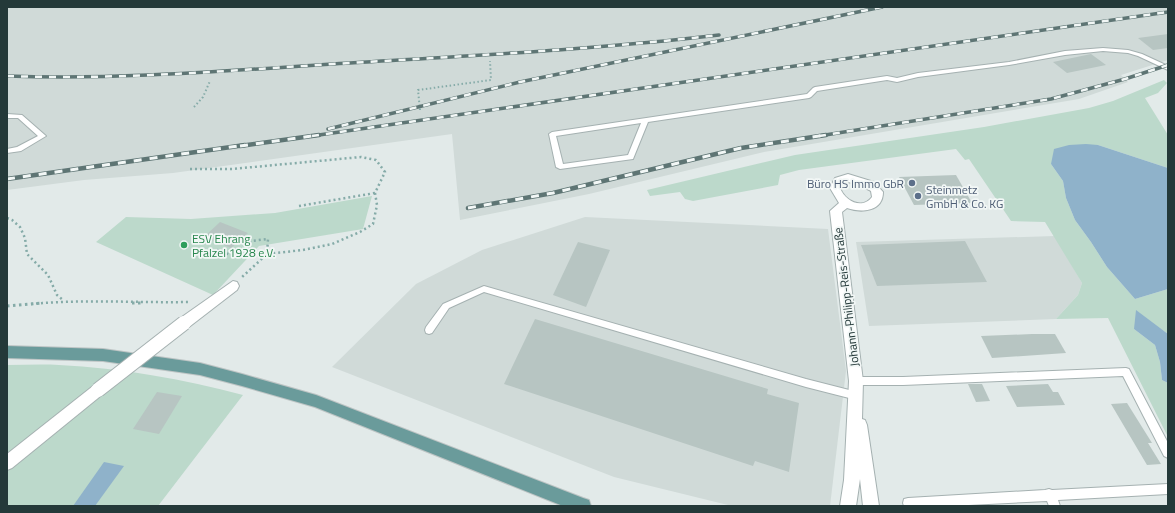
<svg xmlns="http://www.w3.org/2000/svg" width="1175" height="513" viewBox="0 0 1175 513" font-family="'Titillium Web',sans-serif">
<style>
.built{fill:#d0dad8}
.green{fill:#bcd9cb}
.water{fill:#8fb2ca}
.building{fill:#b7c5c2}
.lines{fill:none;stroke-linecap:round;stroke-linejoin:round}
.service-casing{stroke:#a5b1b1;stroke-width:2}
.minor-casing{stroke:#a5b1b1;stroke-width:2}
.primary-casing{stroke:#bdc4c4;stroke-width:2}
.path-far2{stroke:#85aba8;stroke-width:2;stroke-dasharray:1.5 2.5;stroke-linecap:butt}
.path-far1{stroke:#85aba8;stroke-width:2.5;stroke-dasharray:2 3;stroke-linecap:butt}
.path{stroke:#85aba8;stroke-width:3;stroke-dasharray:2.5 3.5;stroke-linecap:butt}
.service{fill:#fff;fill-rule:evenodd}
.minor{fill:#fff;fill-rule:evenodd}
.primary{fill:#6a9b9b;fill-rule:evenodd}
.rail-far1-casing{stroke:#5e7574;stroke-width:3.5}
.rail-casing{stroke:#5e7574;stroke-width:4.5}
.rail-far1{stroke:#f2f7f6;stroke-width:2.5;stroke-dasharray:7;stroke-linecap:butt}
.rail{stroke:#f2f7f6;stroke-width:3;stroke-dasharray:8;stroke-linecap:butt}
.minor-bridge-casing{stroke:#a5b1b1;stroke-width:16;stroke-linecap:butt}
.minor-bridge{stroke:#fff;stroke-width:14}
.service-dot{fill:#5c6f8a;stroke:#f2f7f6;stroke-width:1.5}
.leisure-dot{fill:#2e9e5b;stroke:#f2f7f6;stroke-width:1.5}
.labels{text-anchor:middle;dominant-baseline:central;stroke-width:3.5;stroke-linejoin:round;paint-order:stroke}
.service-label{font-size:12px;fill:#4e5e75;stroke:#f2f7f6;text-anchor:end}
.leisure-label{font-size:12px;fill:#27864d;stroke:#f2f7f6;text-anchor:start}
.street-label{font-size:12px;fill:#243939;stroke:#f2f7f6}
</style>
<rect width="100%" height="100%" fill="#e2eae9"/>
<!-- built -->
<g class="built">
<path d="M 7,7 L 1168,7 L 1168,60 L 1121,75 L 1128,82 L 1079,99 L 764,152 L 589,194 L 460,220 L 452,134 L 173,173 L 84,180 L 7,190 Z"/>
<path d="M 585,217 L 828,229 L 846,371 L 830,506 L 732,506 L 614,477 L 332,367 L 416,284 L 482,250 Z"/>
<path d="M 1055,236 L 1082,283 L 1078,295 L 1056,319 L 869,326 L 856,242 Z"/>
</g>
<!-- green -->
<g class="green">
<path d="M 1164,80 L 1167,83 L 1158,93 L 1145,98 L 1168,135 L 1168,168 L 1098,145 L 1051,164 L 1063,181 L 1066,198 L 1075,220 L 1091,242 L 1107,267 L 1135,299 L 1168,289 L 1168,334 L 1161,329 L 1134,329 L 1155,345 L 1160,362 L 1162,380 L 1168,383 L 1168,437 L 1108,318 L 1056,319 L 1078,295 L 1082,283 L 1045,222 L 1011,221 L 969,159 L 965,160 L 956,149 L 799,170 L 780,175 L 778,185 L 693,201 L 685,199 L 680,192 L 650,196 L 647,190 L 795,155 L 984,127 L 1089,108 L 1113,101 Z"/>
<path d="M 372,196 L 363,229 L 259,246 L 213,295 L 96,242 L 126,217 L 191,219 L 275,213 Z"/>
<path d="M 7,365 C 24,365 42,364 59,365 C 121,368 183,379 243,395 L 158,506 L 7,506 Z"/>
</g>
<!-- water -->
<g class="water">
<path d="M 1086,144 L 1098,145 L 1168,168 L 1168,289 L 1135,299 L 1107,267 L 1091,242 L 1075,220 L 1066,198 L 1063,181 L 1051,164 L 1054,149 L 1069,145 Z"/>
<path d="M 1136,310 L 1168,334 L 1168,383 L 1162,380 L 1160,362 L 1155,345 L 1134,329 Z"/>
<path d="M 104,462 L 124,466 L 95,506 L 73,506 Z"/>
</g>
<!-- building -->
<g class="building">
<path d="M 1168,34 L 1168,48 L 1153,50 L 1138,38 Z"/>
<path d="M 1091,54 L 1106,65 L 1067,73 L 1053,62 Z"/>
<path d="M 956,175 L 972,203 L 914,205 L 899,177 Z"/>
<path d="M 220,222 L 248,233 L 231,248 L 204,237 Z"/>
<path d="M 965,241 L 987,282 L 877,286 L 861,245 Z"/>
<path d="M 578,242 L 610,250 L 586,307 L 553,295 Z"/>
<path d="M 535,319 L 768,389 L 767,394 L 799,403 L 789,472 L 755,461 L 753,466 L 504,384 Z"/>
<path d="M 1032,334 L 1055,334 L 1066,353 L 992,358 L 981,336 Z"/>
<path d="M 968,384 L 982,384 L 990,401 L 976,402 Z"/>
<path d="M 1048,384 L 1053,392 L 1058,392 L 1065,405 L 1017,407 L 1006,386 Z"/>
<path d="M 157,392 L 182,396 L 159,434 L 133,429 Z"/>
<path d="M 1127,403 L 1152,443 L 1148,443 L 1161,464 L 1147,465 L 1111,404 Z"/>
</g>
<g class="lines">
<!-- service casing -->
<g class="service-casing">
<g id="service">
<path d="M 1103,48 L 1128,50 L 1142,54 L 1168,66 L 1168,70 L 1138,56 L 1128,53 L 1103,51 L 1065,55 L 1009,65 L 918,77 L 897,82 L 887,80 L 817,91 L 811,97 L 809,98 L 648,122 L 633,159 L 560,169 L 556,167 L 549,134 L 552,132 L 807,94 L 813,88 L 815,87 L 887,76 L 897,78 L 918,73 L 1009,62 L 1065,51 ZM 641,123 L 628,155 L 563,164 L 556,136 Z"/>
<path d="M 7,114 L 22,115 L 46,136 L 21,151 L 7,153 L 7,149 L 17,147 L 38,136 L 18,118 L 7,118 Z"/>
<path d="M 484,286 L 806,379 L 857,392 L 860,393 L 862,396 L 860,399 L 857,400 L 806,387 L 484,292 L 449,308 L 432,333 L 429,334 L 426,333 L 425,330 L 426,327 L 443,304 Z"/>
<path d="M 1126,368 L 1129,369 L 1168,443 L 1168,458 L 1164,456 L 1123,376 L 903,385 L 856,385 L 853,384 L 851,381 L 853,378 L 856,377 L 903,377 Z"/>
<path d="M 1168,484 L 1168,494 L 1058,500 L 1060,506 L 1049,506 L 1047,501 L 949,506 L 904,506 L 903,503 L 904,499 L 908,498 L 1045,490 L 1049,489 L 1052,490 Z"/>
</g>
</g>
<!-- minor casing -->
<g class="minor-casing">
<g id="minor">
<path d="M 848,174 L 874,182 L 883,192 C 883,212 861,213 847,208 L 842,212 L 863,381 L 862,419 L 865,420 L 867,425 L 879,506 L 863,506 L 860,479 L 856,506 L 840,506 L 844,480 L 849,381 L 830,211 L 839,203 L 830,188 L 835,178 ZM 848,182 L 860,185 L 871,191 L 872,197 C 862,210 845,201 840,188 L 843,184 Z"/>
<path d="M 233,281 L 237,282 L 239,286 L 237,290 L 189,327 L 184,328 L 179,327 L 178,323 L 179,319 Z"/>
<path d="M 98,384 L 103,386 L 105,390 L 103,394 L 12,468 L 7,470 L 7,454 L 93,386 Z"/>
</g>
</g>
<!-- primary casing -->
<g class="primary-casing">
<path id="primary" d="M 7,346 L 103,349 L 200,363 L 242,374 L 316,395 L 583,498 L 589,500 L 591,506 L 563,506 L 315,407 L 242,386 L 200,375 L 103,361 L 7,358 Z"/>
</g>
<!-- path-far2 -->
<g class="path-far2">
<path d="M 194,107 L 203,97 L 210,81"/>
<path d="M 420,110 L 418,90 L 491,80 L 490,61"/>
</g>
<!-- path-far1 -->
<g class="path-far1">
<path d="M 190,169 L 232,169 L 361,157 L 376,160 L 385,172 L 375,193 L 377,205 L 373,224 L 360,232 L 332,244 L 303,250 L 267,254 L 241,278"/>
<path d="M 299,206 L 375,193"/>
<path d="M 7,218 L 12,220 L 20,227 L 25,238 L 27,254 L 48,275 L 57,295 L 63,300"/>
<path d="M 217,250 L 236,257 L 251,241 L 268,239 L 267,254"/>
<path d="M 31,304 C 84,299 137,303 190,302"/>
</g>
<!-- path -->
<g class="path">
<path d="M 132,303 L 143,303"/>
<path d="M 7,306 L 43,303"/>
</g>
<!-- service -->
<use href="#service" class="service"/>
<!-- minor -->
<use href="#minor" class="minor"/>
<!-- primary -->
<use href="#primary" class="primary"/>
<!-- rail-far1 casing -->
<g class="rail-far1-casing">
<g id="rail-far1">
<path d="M 7,76 C 116,80 224,71 333,64 C 462,56 591,50 719,35"/>
<path d="M 328,129 L 520,82 L 882,7"/>
<path d="M 312,136 L 1168,12"/>
<path d="M 819,136 L 1051,99 L 1125,79 L 1168,65"/>
</g>
</g>
<!-- rail casing -->
<g class="rail-casing">
<g id="rail">
<path d="M 240,146 L 319,135"/>
<path d="M 7,179 L 245,145"/>
<path d="M 468,208 L 553,193 L 741,148 L 826,135"/>
</g>
</g>
<!-- rail-far1 -->
<use href="#rail-far1" class="rail-far1"/>
<!-- rail -->
<use href="#rail" class="rail"/>
<!-- minor-bridge casing -->
<g class="minor-bridge-casing">
<path id="minor-bridge" d="M 98,390 L 184,323"/>
</g>
<!-- minor-bridge -->
<use href="#minor-bridge" class="minor-bridge"/>
</g>
<!-- markers -->
<g class="service-dot">
<circle cx="912" cy="183" r="4"/>
<circle cx="918" cy="196" r="4"/>
</g>
<circle class="leisure-dot" cx="184" cy="245" r="4"/>
<g class="labels">
<!-- service labels -->
<g class="service-label">
<text x="904" y="183">Büro HS Immo GbR</text>
<text x="926" y="189" text-anchor="start">Steinmetz<tspan x="926" dy="14">GmbH &amp; Co. KG</tspan></text>
</g>
<!-- leisure labels -->
<g class="leisure-label">
<text x="192" y="238">ESV Ehrang<tspan x="192" dy="14">Pfalzel 1928 e.V.</tspan></text>
</g>
<!-- street labels -->
<g class="street-label">
<text transform="translate(846 297) rotate(-97)">Johann-Philipp-Reis-Straße</text>
</g>
</g>
<!-- border -->
<rect width="1175" height="513" fill="none" stroke="#243939" stroke-width="16"/>
</svg>
